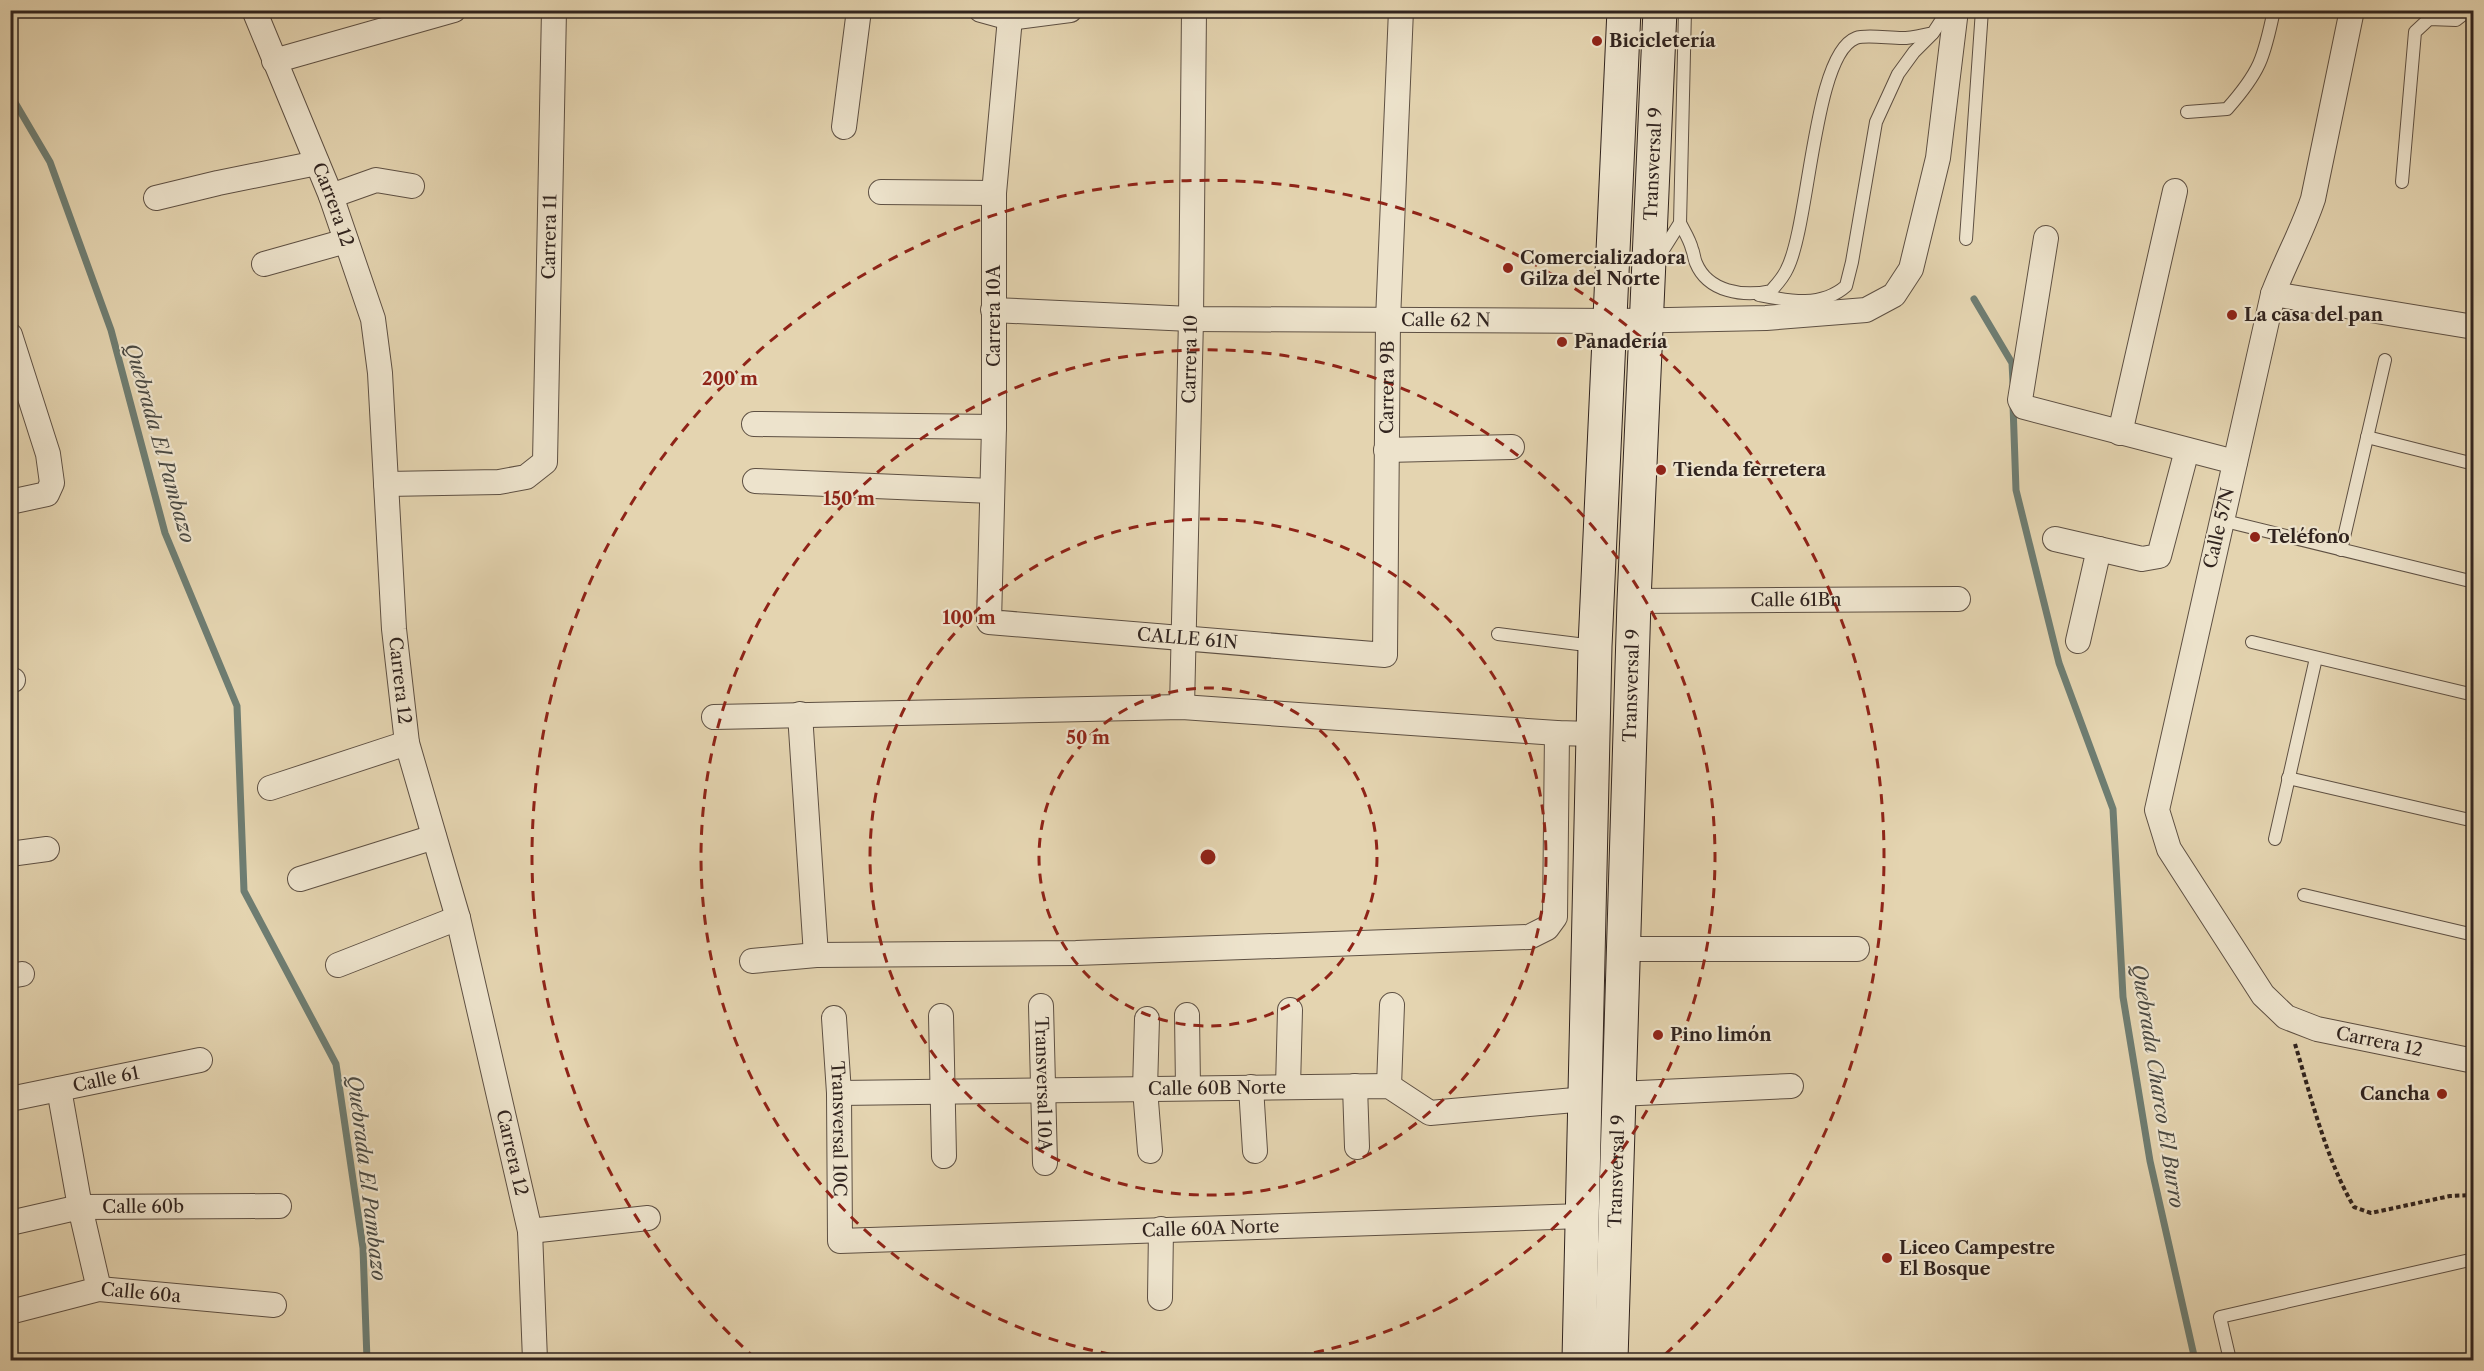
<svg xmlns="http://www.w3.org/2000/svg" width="2484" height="1371" viewBox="0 0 2484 1371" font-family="'Libre Caslon Text',serif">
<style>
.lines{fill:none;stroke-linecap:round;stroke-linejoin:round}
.stream{stroke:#6e7d72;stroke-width:7}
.service-casing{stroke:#5e5043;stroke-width:14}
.minor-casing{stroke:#5e5043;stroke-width:26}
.secondary-casing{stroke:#31241f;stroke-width:35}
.path{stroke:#31241f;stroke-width:4;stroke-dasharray:4.5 3;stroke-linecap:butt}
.service{stroke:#ede3cc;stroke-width:12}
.minor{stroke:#ede3cc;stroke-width:24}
.secondary{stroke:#ede3cc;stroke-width:33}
.ring{fill:none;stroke:#8f2418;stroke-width:3;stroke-dasharray:10 8}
.poi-dot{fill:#8f2418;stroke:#ede3cc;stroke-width:2}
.labels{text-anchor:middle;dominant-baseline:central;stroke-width:4.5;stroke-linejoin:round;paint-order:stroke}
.poi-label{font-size:18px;font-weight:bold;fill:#31241f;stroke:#ede3cc;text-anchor:start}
.street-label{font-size:18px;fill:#31241f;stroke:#ede3cc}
.water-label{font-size:20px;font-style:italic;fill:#4a4942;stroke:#ede3cc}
.centre{fill:#8f2418;stroke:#ede3cc;stroke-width:3}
.ring-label{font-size:18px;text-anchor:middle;font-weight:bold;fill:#8f2418;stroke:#ede3cc;stroke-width:4.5;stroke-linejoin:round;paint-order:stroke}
</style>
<rect width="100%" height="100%" fill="#e4d4b0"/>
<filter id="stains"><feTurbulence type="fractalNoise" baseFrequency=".00333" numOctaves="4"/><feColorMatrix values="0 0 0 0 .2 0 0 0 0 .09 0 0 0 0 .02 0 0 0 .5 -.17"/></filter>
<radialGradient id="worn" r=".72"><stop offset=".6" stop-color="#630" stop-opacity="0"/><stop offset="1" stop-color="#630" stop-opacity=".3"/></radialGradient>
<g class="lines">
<!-- stream -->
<g class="stream">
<path d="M 10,94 L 50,162 L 111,330 L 165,533 L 237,706 L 244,891 L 336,1064 L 363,1248 L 367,1360"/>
<path d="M 1974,299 L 2012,363 L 2013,382"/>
<path d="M 2013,405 L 2016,490 L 2059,663 L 2113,809 L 2123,997 L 2150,1161 L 2195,1360"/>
</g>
<!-- service casing -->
<g class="service-casing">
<g id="service">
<path d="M 2187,112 L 2227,109 C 2260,72 2264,58 2274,10"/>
<path d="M 2402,182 L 2415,32 L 2429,19 L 2456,20 L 2469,10"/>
<path d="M 1680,223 C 1684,231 1690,240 1692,249 C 1694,253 1694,259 1696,263 C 1708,292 1743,297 1771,291 C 1777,284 1783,278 1787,269 C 1810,224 1813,54 1856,38 C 1867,34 1893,39 1906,38 C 1915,37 1924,35 1933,33 L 1948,10"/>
<path d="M 1966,239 L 1982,10"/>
<path d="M 1658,258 L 1680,223 L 1685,10"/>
<path d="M 1759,295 C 1789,301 1821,308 1846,286 L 1852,262 L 1876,122 L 1898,74 L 1914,52 L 1932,34"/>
<path d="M 2367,437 L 2474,464"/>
<path d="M 2221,520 L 2474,582"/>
<path d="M 2341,550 L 2385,360"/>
<path d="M 1498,634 L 1594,646"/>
<path d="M 2252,642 L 2474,695"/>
<path d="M 2288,778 L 2474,821"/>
<path d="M 2275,839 L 2316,658"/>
<path d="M 2304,895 L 2474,935"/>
<path d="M 2230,1360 L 2220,1317 L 2474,1259"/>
</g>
</g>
<!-- minor casing -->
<g class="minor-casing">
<g id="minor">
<path id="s1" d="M 254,10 L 331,196 L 373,319 L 380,373 L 394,629 L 407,743 L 458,918 L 530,1231 L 535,1360"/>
<path d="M 981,10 L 1010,18 L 1070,10"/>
<path id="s2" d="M 1009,10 L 1010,18 L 994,193 L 994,427 L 989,622 L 1385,655 L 1388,320 L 1401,10"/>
<path id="s3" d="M 2352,10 L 2313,199 C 2302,232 2285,262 2273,294 L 2157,810 L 2169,849 L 2263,995 L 2286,1017 L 2317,1029 L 2474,1061"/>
<path d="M 274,61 L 454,10"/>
<path d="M 844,127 L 859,10"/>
<path d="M 881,192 L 994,193"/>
<path d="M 331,196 L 376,180 L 412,186"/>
<path d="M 156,198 L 218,183 L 317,163"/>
<path d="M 2046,238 L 2020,400 L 2024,407 L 2235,462"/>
<path d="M 264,264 L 346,241"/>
<path d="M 2273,294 L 2474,327"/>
<path id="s4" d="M 993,310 L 1191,319 L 1620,321 L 1766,318 L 1866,310 L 1894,295 L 1911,269 L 1938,158 L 1956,10"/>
<path d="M 10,335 L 48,454 L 52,483 L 47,494 L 10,502"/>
<path d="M 754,424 L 994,427"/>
<path d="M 2120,433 L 2175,191"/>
<path d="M 1386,450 L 1512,447"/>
<path d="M 755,481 L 992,491"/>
<path id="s5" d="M 386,484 L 499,482 L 526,477 L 545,462 L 554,10"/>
<path d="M 2055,539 L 2142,559 L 2159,556 L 2187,450"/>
<path id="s6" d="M 1634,601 L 1958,599"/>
<path d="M 2078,641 L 2099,549"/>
<path d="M 10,680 L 13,680"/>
<path id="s7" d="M 1182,707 L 1191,319 L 1194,10"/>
<path d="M 800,714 L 816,955"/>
<path d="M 714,717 L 1182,707 L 1557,733 L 1593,734"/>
<path d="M 270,788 L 407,743"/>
<path d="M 10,854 L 47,849"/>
<path d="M 300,879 L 434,837"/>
<path d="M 1622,949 L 1857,949"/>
<path d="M 752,961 L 816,955 L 1076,953 L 1529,937 L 1547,928 L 1555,917 L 1557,733"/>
<path d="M 338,965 L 458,918"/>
<path d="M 10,976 L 22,974"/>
<path id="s8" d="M 1041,1006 L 1045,1163"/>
<path d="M 1187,1015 L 1188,1088"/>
<path d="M 941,1016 L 944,1156"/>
<path id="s9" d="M 834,1018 L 839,1093 L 840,1241 L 1582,1216"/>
<path d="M 1147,1019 L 1145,1089 L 1150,1151"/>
<path d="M 1355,1086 L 1357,1147"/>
<path d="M 1389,1086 L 1392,1005"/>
<path d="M 1251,1087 L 1255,1151"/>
<path d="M 1288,1087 L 1290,1010"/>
<path d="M 59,1089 L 80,1207 L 99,1289"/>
<path id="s10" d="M 839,1093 L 1389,1086 L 1430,1113 L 1586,1099"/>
<path d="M 1618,1094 L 1791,1086"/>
<path id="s11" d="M 10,1099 L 200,1060"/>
<path id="s12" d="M 10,1223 L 80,1207 L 279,1206"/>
<path d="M 530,1231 L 648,1218"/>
<path d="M 1160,1298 L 1161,1229"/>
<path id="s13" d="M 10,1312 L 99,1289 L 274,1305"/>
</g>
</g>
<!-- secondary casing -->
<g class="secondary-casing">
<g id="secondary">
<path d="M 1579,1360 L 1595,646 L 1624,10"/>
<path id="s14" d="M 1611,1360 L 1634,601 L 1660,10"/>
</g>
</g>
<!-- path -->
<g class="path">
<path d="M 2295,1044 C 2311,1097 2326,1159 2354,1207 L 2371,1213 L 2450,1196 L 2474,1195"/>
<path d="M 2467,1157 L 2474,1157"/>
</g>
<!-- service -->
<use href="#service" class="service"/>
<!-- minor -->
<use href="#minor" class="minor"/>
<!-- secondary -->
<use href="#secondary" class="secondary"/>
</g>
<!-- distance rings -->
<g class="ring">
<circle cx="1208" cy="857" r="169"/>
<circle cx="1208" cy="857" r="338"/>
<path d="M1146 1360A507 507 0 1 1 1270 1360"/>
<path d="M756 1359A676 676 0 1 1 1660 1359"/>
</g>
<!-- markers -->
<g class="poi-dot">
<circle cx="1597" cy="41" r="6"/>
<circle cx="1508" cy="268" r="6"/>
<circle cx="2232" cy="315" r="6"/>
<circle cx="1562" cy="342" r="6"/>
<circle cx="1661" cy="470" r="6"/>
<circle cx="2255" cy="537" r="6"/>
<circle cx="1658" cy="1035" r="6"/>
<circle cx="2442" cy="1094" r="6"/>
<circle cx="1887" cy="1258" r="6"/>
</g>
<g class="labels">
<!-- poi labels -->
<g class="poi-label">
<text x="1609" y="41">Bicicletería</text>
<text x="1520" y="258">Comercializadora<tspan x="1520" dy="21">Gilza del Norte</tspan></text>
<text x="2244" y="315">La casa del pan</text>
<text x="1574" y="342">Panadería</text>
<text x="1673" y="470">Tienda ferretera</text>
<text x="2267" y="537">Teléfono</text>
<text x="1670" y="1035">Pino limón</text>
<text x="2430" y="1094" text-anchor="end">Cancha</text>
<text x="1899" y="1248">Liceo Campestre<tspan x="1899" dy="21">El Bosque</tspan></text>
</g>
<!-- street labels -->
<g class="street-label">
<text stroke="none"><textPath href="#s14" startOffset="1197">Transversal 9</textPath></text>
<text stroke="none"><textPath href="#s1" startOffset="210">Carrera 12</textPath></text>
<text stroke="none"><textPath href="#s5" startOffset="390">Carrera 11</textPath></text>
<text transform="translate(994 316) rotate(-90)">Carrera 10A</text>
<text stroke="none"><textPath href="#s4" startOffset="453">Calle 62 N</textPath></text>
<text stroke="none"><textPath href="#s7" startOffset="348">Carrera 10</textPath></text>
<text stroke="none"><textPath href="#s2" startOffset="1278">Carrera 9B</textPath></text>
<text transform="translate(2219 528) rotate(-77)">Calle 57N</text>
<text stroke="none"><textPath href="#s6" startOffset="162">Calle 61Bn</textPath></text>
<text stroke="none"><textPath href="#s2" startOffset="812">CALLE 61N</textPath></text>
<text stroke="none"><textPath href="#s1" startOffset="694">Carrera 12</textPath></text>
<text stroke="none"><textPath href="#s14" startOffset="675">Transversal 9</textPath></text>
<text stroke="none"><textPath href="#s3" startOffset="1168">Carrera 12</textPath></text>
<text stroke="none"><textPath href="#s11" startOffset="98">Calle 61</textPath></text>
<text stroke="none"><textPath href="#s8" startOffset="78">Transversal 10A</textPath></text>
<text stroke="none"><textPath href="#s10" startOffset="378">Calle 60B Norte</textPath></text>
<text stroke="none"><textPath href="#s9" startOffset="111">Transversal 10C</textPath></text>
<text stroke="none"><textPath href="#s1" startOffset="1180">Carrera 12</textPath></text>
<text stroke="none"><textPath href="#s14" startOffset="189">Transversal 9</textPath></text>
<text stroke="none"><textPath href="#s12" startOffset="135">Calle 60b</textPath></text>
<text stroke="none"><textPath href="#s9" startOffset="594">Calle 60A Norte</textPath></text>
<text stroke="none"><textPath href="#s13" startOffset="134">Calle 60a</textPath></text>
</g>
<!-- water labels -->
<g class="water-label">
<text transform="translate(160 443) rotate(74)">Quebrada El Pambazo</text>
<text transform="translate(2158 1086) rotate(81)">Quebrada Charco El Burro</text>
<text transform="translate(367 1178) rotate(83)">Quebrada El Pambazo</text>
</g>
</g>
<circle cx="1208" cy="857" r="9" class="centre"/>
<g class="ring-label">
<text x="730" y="385">200 m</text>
<text x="849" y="505">150 m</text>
<text x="969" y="624">100 m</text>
<text x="1088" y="744">50 m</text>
</g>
<!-- margin -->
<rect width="2484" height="1371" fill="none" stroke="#e4d4b0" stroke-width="36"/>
<rect x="12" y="12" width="2460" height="1347" fill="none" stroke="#31241f" stroke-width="3"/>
<rect x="18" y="18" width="2448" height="1335" fill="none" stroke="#31241f" stroke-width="1.5"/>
<rect width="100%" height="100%" filter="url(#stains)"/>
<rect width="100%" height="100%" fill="url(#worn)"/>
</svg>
